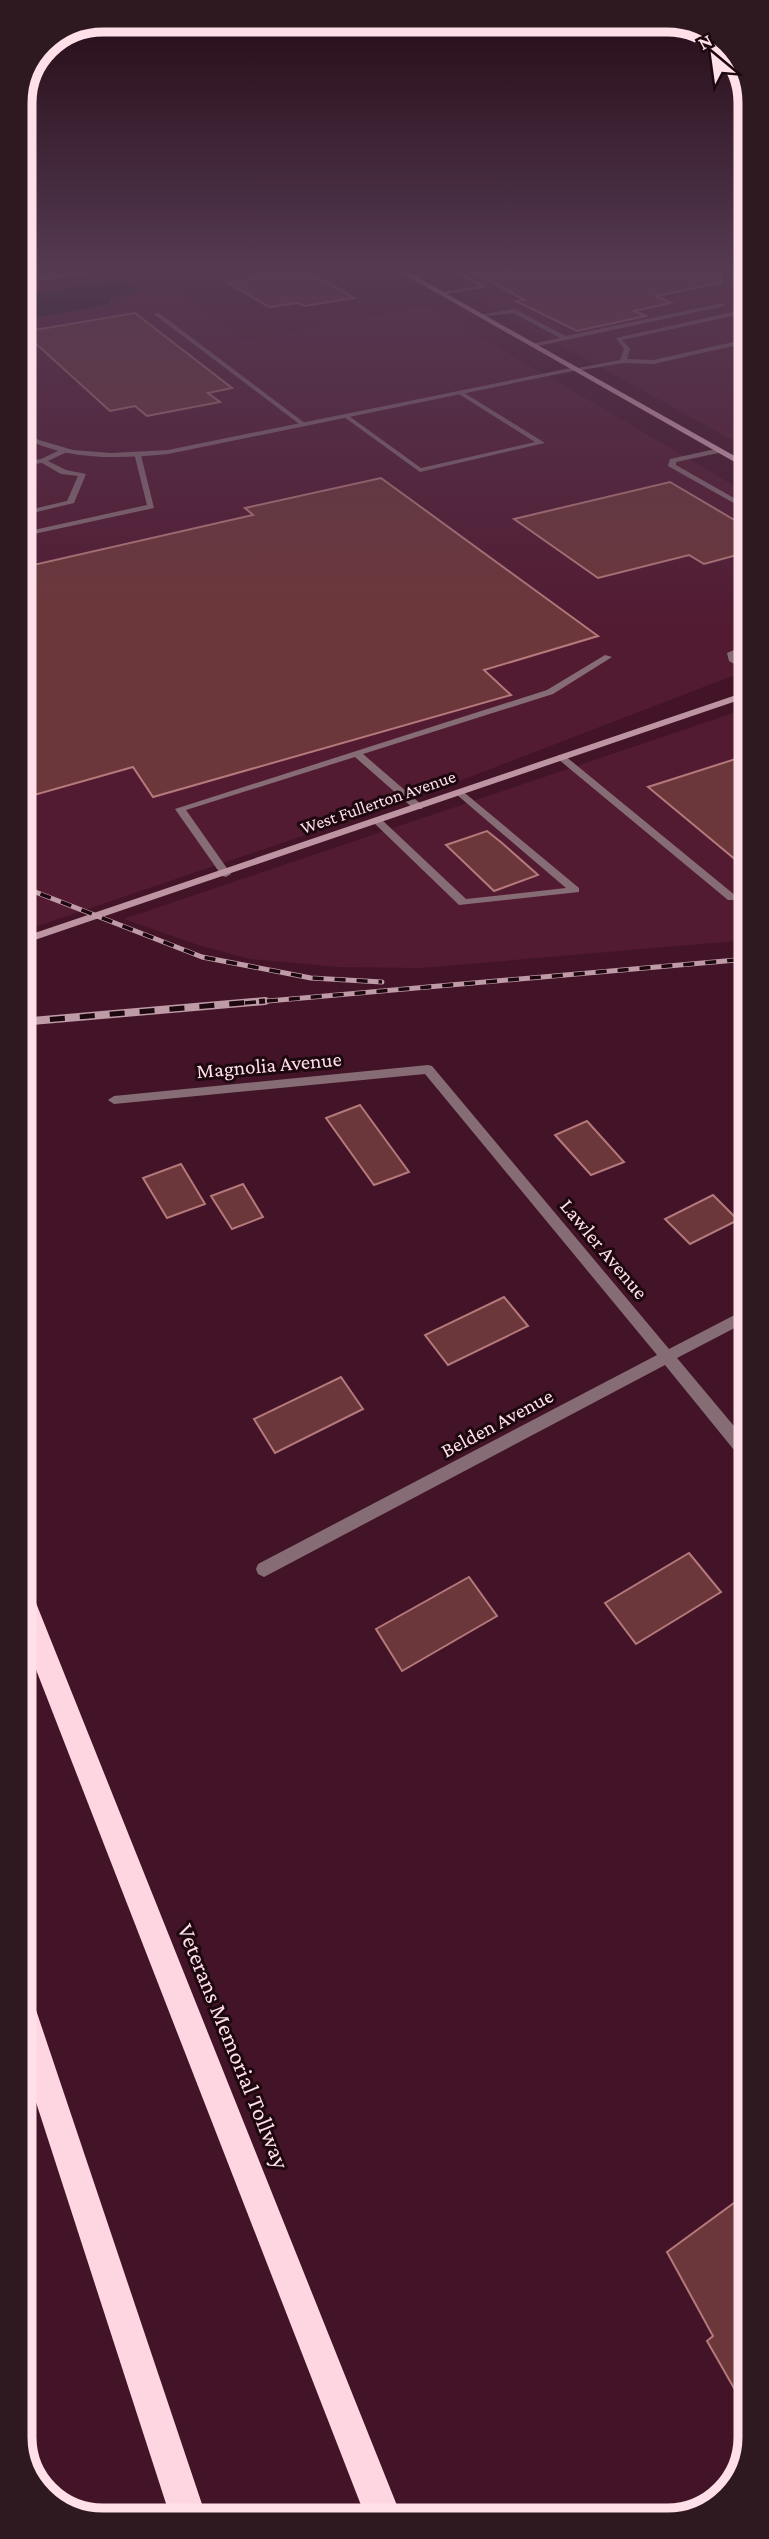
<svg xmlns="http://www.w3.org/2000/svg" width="769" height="2539" viewBox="0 0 769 2539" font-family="'Crimson Pro',serif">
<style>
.built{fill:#521b32}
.water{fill:#00120d}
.building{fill:#6c373a;stroke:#b5797b;stroke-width:2}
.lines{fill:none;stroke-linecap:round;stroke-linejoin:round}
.lane{fill:#866d75;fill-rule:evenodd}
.street{fill:#866d75;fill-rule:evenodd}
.secondary{fill:#bd94a1;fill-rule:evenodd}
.primary{fill:#e7b2c3;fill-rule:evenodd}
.highway{fill:#fdd6e2;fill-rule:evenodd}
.rail-far1-casing{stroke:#bf9aa7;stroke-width:5}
.rail-casing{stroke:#bf9aa7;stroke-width:8}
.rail-far1{stroke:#1d0810;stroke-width:3.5;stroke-dasharray:11;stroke-linecap:butt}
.rail{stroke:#1d0810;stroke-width:5;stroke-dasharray:15;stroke-linecap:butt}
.labels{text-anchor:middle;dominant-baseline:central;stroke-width:6;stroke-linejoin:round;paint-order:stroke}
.far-street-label{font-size:18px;fill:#ffdfe8;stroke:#1d0810}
.street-label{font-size:21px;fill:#ffdfe8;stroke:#1d0810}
.near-street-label{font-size:24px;fill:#ffdfe8;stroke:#1d0810}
.rim{fill:none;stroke:#ffdfe8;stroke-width:9}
</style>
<rect width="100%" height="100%" fill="#431427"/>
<!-- built -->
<g class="built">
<path d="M 20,272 L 150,272 L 244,340 L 428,306 L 747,493 L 748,670 L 423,795 L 20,932 Z"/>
<path d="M 427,272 L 747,272 L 747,448 Z"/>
<path d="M 748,708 L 748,940 L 421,968 L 337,967 L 250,959 L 198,945 L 124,919 Z"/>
</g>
<!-- water -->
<path class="water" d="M 124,279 L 141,292 L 109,298 L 109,304 L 106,305 L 20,320 L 20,295 Z"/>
<!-- building -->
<g class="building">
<path d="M 472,272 L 720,272 L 721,283 L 656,296 L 671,303 L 634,311 L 646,316 L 577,331 L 516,301 L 525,300 Z"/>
<path d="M 294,273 L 326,281 L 354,298 L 304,306 L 298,303 L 269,307 L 228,283 L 275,274 L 281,277 Z"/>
<path d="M 135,313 L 232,388 L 208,393 L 220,402 L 147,416 L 135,406 L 110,411 L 23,332 Z"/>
<path d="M 381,478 L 598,636 L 484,670 L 511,695 L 153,797 L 133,767 L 20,799 L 20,568 L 253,515 L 245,508 Z"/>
<path d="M 670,482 L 748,528 L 748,552 L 704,564 L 689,555 L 598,578 L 514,519 Z"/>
<path d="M 748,755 L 748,870 L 648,787 Z"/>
<path d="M 487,831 L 502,843 L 538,875 L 494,891 L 446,845 Z"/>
<path d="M 360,1105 L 409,1172 L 374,1185 L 326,1118 Z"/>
<path d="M 587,1121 L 624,1162 L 591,1175 L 555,1135 Z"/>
<path d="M 181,1164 L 205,1204 L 167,1218 L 143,1178 Z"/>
<path d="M 243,1184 L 263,1217 L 232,1229 L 211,1196 Z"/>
<path d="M 713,1195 L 738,1220 L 690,1244 L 665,1219 Z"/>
<path d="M 504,1297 L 528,1326 L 448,1365 L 425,1335 Z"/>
<path d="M 341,1377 L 363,1409 L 275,1453 L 254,1419 Z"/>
<path d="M 689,1553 L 721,1592 L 636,1644 L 605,1603 Z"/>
<path d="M 469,1577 L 497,1616 L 402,1671 L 376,1629 Z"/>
<path d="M 749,2192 L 750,2294 L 750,2416 L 707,2341 L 713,2336 L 667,2252 Z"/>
</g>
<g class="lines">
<!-- lane -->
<g class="lane">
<path d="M 79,272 L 91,272 L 20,284 L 20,280 Z"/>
<path d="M 454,272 L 461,272 L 488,287 L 441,295 L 443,292 L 479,286 Z"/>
<path d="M 723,303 L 725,306 L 533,347 L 531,344 L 560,338 L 513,313 L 480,317 L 477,315 L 514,309 L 566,336 Z"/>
<path d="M 733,312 L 747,319 L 747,323 L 732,316 L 622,340 L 630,349 L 627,359 L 653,360 L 747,339 L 747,343 L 653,364 L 623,363 L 576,371 L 573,369 L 620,360 L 624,349 L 616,338 Z"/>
<path d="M 155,313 L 159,313 L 306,424 L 306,426 L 302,426 L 155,315 Z"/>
<path d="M 32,380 L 34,383 L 20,386 L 20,382 Z"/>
<path d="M 461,391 L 545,443 L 420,472 L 344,417 L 349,416 L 421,468 L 535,442 L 459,394 Z"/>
<path d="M 64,448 L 67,452 L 48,461 L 66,470 L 86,474 L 74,503 L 20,516 L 20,512 L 67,501 L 78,476 L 61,474 L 42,463 L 20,466 L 20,462 L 41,459 Z"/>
<path d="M 720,448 L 723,452 L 676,462 L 676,465 L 748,506 L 748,511 L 668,466 L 670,459 Z"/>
<path d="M 134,453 L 141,455 L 154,508 L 20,537 L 20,533 L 147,505 Z"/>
<path d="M 748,644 L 748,650 L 736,654 L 736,658 L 748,665 L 748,672 L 729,661 L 727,653 Z"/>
<path d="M 605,655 L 612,657 L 553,694 L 363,754 L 422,805 L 422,809 L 414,809 L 355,757 L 186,810 L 231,874 L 226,877 L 222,876 L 175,809 L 547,690 Z"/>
<path d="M 558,755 L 564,755 L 736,896 L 736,900 L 728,900 L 558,759 Z"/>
<path d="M 460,789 L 579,888 L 579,892 L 459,905 L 372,821 L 381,819 L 466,899 L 566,888 L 456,794 L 455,792 Z"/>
</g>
<!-- street -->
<g class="street">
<path d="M 576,367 L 578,370 L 168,454 C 117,459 66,461 20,436 L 20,431 L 39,440 L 73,450 L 111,453 L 168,450 Z"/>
<path d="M 428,1065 L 432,1066 L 669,1349 L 748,1308 L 748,1321 L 677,1358 L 749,1444 L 749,1463 L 743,1461 L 665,1365 L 264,1577 L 258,1574 L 256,1569 L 258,1564 L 657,1355 L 425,1074 L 114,1104 L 108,1100 L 114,1096 Z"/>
</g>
<!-- secondary -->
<path class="secondary" d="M 748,691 L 748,697 L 20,945 L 20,938 Z"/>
<!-- primary -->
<path class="primary" d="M 400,272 L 408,272 L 747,463 L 747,469 Z"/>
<!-- highway -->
<g class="highway">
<path d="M 21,1586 L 30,1590 L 34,1598 L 402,2518 L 366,2518 L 21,1631 Z"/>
<path d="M 21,1995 L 32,1999 L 36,2010 L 207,2519 L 171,2519 L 22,2059 Z"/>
</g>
<!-- rail-far1 casing -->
<g class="rail-far1-casing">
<g id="rail-far1">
<path d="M 20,886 L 202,957 L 311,978 L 382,982"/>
<path d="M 245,1003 L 748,959"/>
</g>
</g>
<!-- rail casing -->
<g class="rail-casing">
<path id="rail" d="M 20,1022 L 265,1001"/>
</g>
<!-- rail-far1 -->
<use href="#rail-far1" class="rail-far1"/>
<!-- rail -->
<use href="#rail" class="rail"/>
</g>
<!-- sky -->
<linearGradient id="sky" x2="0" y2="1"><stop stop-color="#250b15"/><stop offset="0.43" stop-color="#553a52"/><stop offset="1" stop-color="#553a52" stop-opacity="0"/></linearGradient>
<rect width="769" height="627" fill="url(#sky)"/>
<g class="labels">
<!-- far-street labels -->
<g class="far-street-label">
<text transform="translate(378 802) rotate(-19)">West Fullerton Avenue</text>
</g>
<!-- street labels -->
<g class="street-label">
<text transform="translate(269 1065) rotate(-5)">Magnolia Avenue</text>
<text transform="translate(604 1249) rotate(50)">Lawler Avenue</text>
<text transform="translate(497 1423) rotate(-28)">Belden Avenue</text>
</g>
<!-- near-street labels -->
<g class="near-street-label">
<text transform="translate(234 2046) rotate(68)">Veterans Memorial Tollway</text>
</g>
</g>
<!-- crop -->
<path d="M0 0H769V2539H0ZM103 32H667A71 71 0 0 1 738 103V2437A71 71 0 0 1 667 2508H103A71 71 0 0 1 32 2437V103A71 71 0 0 1 103 32Z" fill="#2f1921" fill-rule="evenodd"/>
<path class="rim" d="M103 32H667A71 71 0 0 1 738 103V2437A71 71 0 0 1 667 2508H103A71 71 0 0 1 32 2437V103A71 71 0 0 1 103 32Z"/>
<!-- north arrow -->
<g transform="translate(713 56) rotate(331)" stroke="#1d0810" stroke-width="5" paint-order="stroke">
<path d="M0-5L12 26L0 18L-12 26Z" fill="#ffdfe8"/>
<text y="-10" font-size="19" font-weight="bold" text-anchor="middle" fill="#ffdfe8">N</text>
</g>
</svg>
